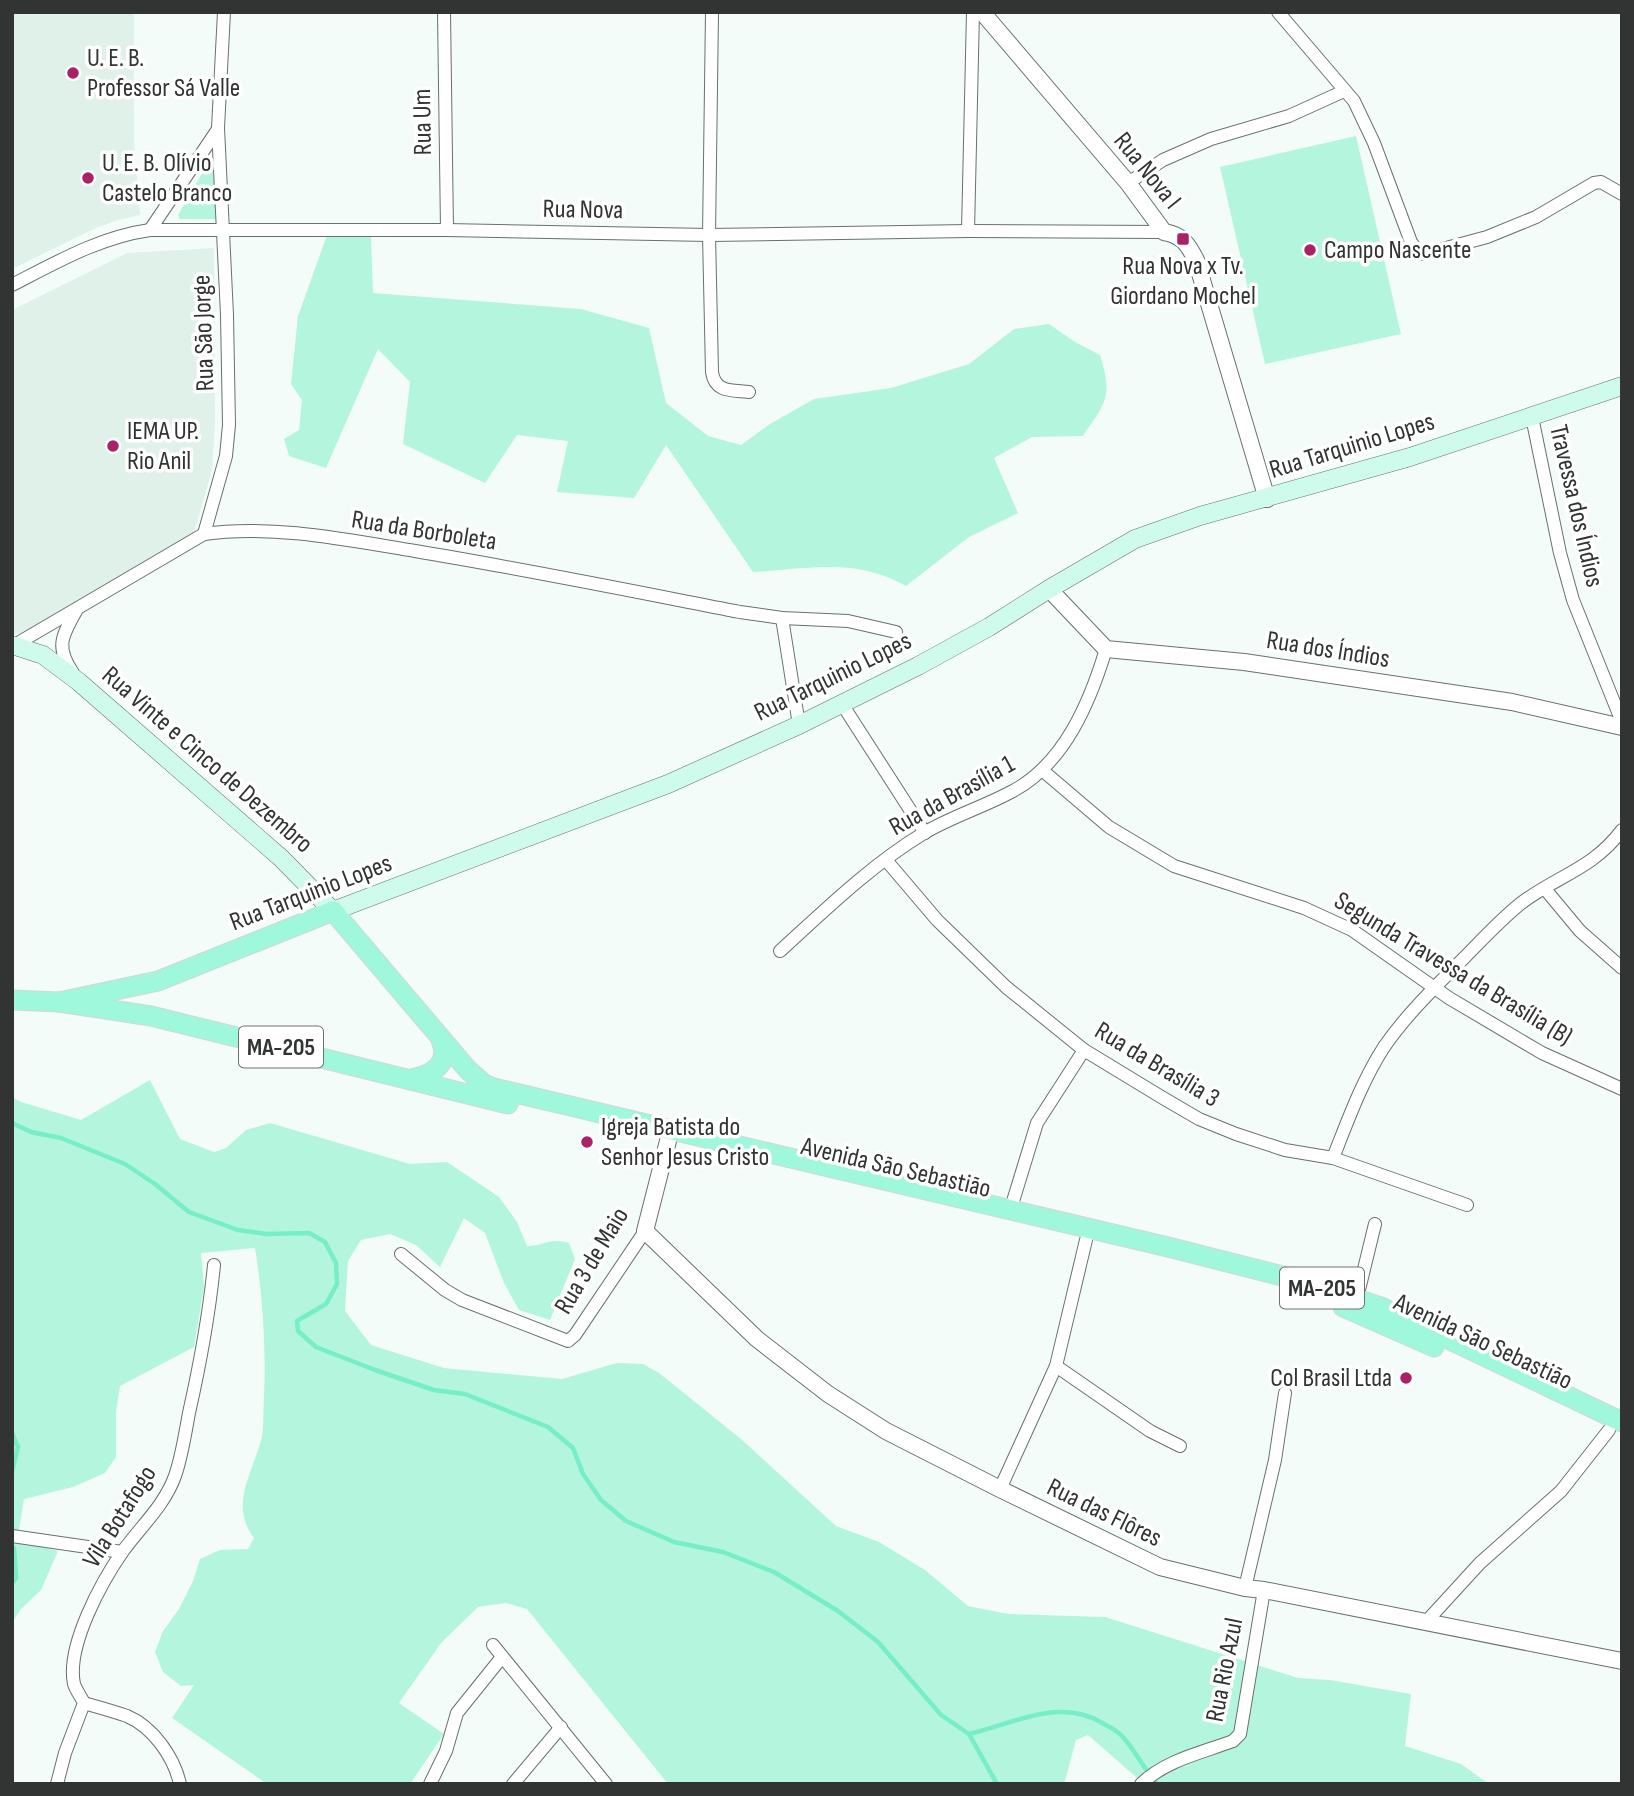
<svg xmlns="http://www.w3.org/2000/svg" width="1634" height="1796" viewBox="0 0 1634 1796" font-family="'Sofia Sans Condensed',sans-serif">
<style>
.built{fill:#e0f1ea}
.green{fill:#b4f5dd}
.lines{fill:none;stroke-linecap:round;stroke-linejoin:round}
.stream{stroke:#76eec7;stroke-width:4.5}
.minor-casing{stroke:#69706d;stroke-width:14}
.tertiary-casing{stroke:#69706d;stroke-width:18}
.secondary-casing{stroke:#69706d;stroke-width:19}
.primary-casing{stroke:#d6d6d6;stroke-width:21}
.minor{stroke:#fff;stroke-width:12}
.tertiary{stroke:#fff;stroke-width:16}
.secondary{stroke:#cffbed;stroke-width:18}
.primary{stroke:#9ff7dc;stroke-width:19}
.poi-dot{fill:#a92166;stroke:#fff;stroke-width:2.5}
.labels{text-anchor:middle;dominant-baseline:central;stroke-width:7;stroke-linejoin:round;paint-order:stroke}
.shield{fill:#fff;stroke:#6f7170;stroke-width:2}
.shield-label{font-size:24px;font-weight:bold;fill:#313433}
.poi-label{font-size:26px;fill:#313433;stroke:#fff;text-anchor:start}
.street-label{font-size:26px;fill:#313433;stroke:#fff}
</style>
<rect width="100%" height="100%" fill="#f4fcf9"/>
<!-- built -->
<g class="built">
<path d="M 12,12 L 134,12 L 134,141 L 140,215 L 118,220 L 96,228 L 12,269 Z"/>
<path d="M 214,248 L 215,421 L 212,470 L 194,533 L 26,633 L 12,634 L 12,310 L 127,253 Z"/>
</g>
<!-- green -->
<g class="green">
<path d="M 1356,136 L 1401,334 L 1265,364 L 1220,167 Z"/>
<path d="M 214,164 L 216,219 L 180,219 L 178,215 L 204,170 Z"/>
<path d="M 327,235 L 371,236 L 373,293 L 581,309 L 649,328 L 666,403 L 708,436 L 741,445 L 770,424 L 814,399 L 891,388 L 969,364 L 1014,329 L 1049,324 L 1075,342 L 1100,355 C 1113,397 1106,402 1083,436 L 1032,437 L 994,458 L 1018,513 L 969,537 L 906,586 C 856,557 808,569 753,572 L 666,445 L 634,498 L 557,492 L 568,441 L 517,435 L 485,483 L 403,444 L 410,382 L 378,349 L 326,468 L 289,456 L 284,439 L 299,430 L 302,400 L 291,384 L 298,316 Z"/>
<path d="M 150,1080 L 180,1139 L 214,1152 L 226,1148 L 246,1130 L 270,1123 L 410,1164 L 447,1162 L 499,1197 L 517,1222 L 527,1246 C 545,1246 549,1237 569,1243 L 575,1259 L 550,1320 L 519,1310 L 504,1283 L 485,1233 L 464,1218 L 440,1267 L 416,1245 L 390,1234 L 361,1240 L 348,1261 L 345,1311 L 371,1345 L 444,1368 L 562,1379 L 617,1363 L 643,1364 L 659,1373 L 741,1439 L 836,1526 L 879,1542 L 925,1570 L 968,1606 L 1008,1614 L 1105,1617 L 1298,1678 L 1330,1680 L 1411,1694 L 1405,1746 L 1461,1764 L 1489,1784 L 1144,1784 L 1088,1735 L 1076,1740 L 1064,1784 L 668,1784 L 527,1609 L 506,1603 L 478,1607 L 441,1643 L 399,1703 L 444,1734 L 410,1784 L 267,1784 L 172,1718 L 194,1685 L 181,1686 L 163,1672 L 155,1652 L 163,1631 L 179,1609 L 193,1581 L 200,1559 L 220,1550 L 248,1549 L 254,1538 C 228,1504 254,1471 262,1436 C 264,1424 263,1410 264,1398 C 266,1347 263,1298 255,1248 L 201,1253 L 204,1287 L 194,1347 L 120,1386 L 116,1412 L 116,1457 L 105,1473 L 73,1487 L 24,1499 L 19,1530 L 12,1530 L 12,1097 L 21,1102 L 81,1120 Z"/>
<path d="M 27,1543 L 58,1551 L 41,1590 L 20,1610 L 12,1623 L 12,1544 Z"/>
</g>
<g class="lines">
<!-- stream -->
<g class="stream">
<path d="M 12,1123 L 31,1132 L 61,1138 L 125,1164 L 155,1184 L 189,1212 L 238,1230 L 267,1234 L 309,1233 L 325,1242 L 336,1263 L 337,1284 L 326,1304 L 297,1321 L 298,1331 L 316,1347 L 375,1370 L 434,1390 L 465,1394 L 548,1427 L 573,1448 L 583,1474 L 601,1500 L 626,1521 L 674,1542 L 723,1552 L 774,1572 L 838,1611 L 878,1642 L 941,1715 L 969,1734 C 1013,1724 1061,1696 1104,1724 C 1110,1727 1117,1731 1122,1736 C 1135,1750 1144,1769 1157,1784"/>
<path d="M 12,1433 L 18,1447 L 12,1472"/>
<path d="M 12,1583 L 16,1578 L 14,1548"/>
<path d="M 969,1734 L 997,1784"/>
</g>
<!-- minor casing -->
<g class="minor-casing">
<g id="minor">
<path d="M 444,12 L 447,230"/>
<path d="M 712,12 L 709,235 L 712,372 C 715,393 732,390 749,392"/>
<path d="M 1278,12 L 1354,101 L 1374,143 L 1411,242 L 1417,251 L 1424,254 L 1487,237 L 1536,217 L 1594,183 L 1601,182 L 1622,194"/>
<path d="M 1128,183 L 1163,160 L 1211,139 L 1289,116 L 1344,91"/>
<path d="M 150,230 L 218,129"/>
<path d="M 968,231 L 973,12"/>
<path d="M 12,285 C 57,262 100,237 150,230 L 447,230 L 709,235 L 968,231 L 1164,232"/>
<path d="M 1532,417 L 1560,553 L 1573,600 L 1622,722"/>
<path d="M 204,534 L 226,456 L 229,425 L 227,315 L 218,128 L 224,12"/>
<path d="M 782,618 L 799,725"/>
<path d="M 13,646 L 204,534 C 271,524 348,540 415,551 C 524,569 632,591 740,612 L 782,618 L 848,621 L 896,632"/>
<path d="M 73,673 C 55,647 62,636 76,611"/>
<path d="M 842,704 L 925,833"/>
<path d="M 1042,770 L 1109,827 L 1174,866 L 1304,908 L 1352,930 L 1449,998 L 1542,1053 L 1622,1089"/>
<path d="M 886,860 L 937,920 L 1006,987 L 1084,1050 L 1163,1098 L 1199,1119 L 1236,1134 L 1285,1150 L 1333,1158 L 1467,1205"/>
<path d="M 1545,889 L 1580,931 L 1622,968"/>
<path d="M 780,951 C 825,910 871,865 924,833 C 951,817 983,807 1011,792 C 1064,765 1090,702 1106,649"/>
<path d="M 1333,1158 C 1348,1120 1362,1081 1384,1047 C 1406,1015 1435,987 1462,960 C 1481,941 1499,921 1520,904 C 1556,876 1592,870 1622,830"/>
<path d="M 1010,1211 L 1037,1123 L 1084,1050"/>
<path d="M 401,1254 L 445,1290 L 462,1300 L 568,1341 L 575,1335 L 645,1231"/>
<path d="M 1357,1298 L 1375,1224"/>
<path d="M 1056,1366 L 1150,1431 L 1180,1446"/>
<path d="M 1000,1489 L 1056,1366 L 1086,1240"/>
<path d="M 12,1536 L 122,1552"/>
<path d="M 1245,1588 L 1275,1460 L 1285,1393"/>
<path d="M 1425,1623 L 1480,1563 L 1561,1491 L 1609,1430"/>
<path d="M 493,1645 L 606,1784"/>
<path d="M 84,1703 C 98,1707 113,1711 127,1716 C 153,1727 174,1757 180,1784"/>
<path d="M 57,1784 L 65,1753 L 84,1703 C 81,1697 76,1690 74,1684 C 66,1646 102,1581 123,1551 C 142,1525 164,1506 175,1476 C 182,1456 185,1434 189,1413 C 200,1364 209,1316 214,1265"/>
<path d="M 430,1784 L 446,1751 L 457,1713 L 502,1657"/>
<path d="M 513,1784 L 561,1727"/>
<path d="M 1141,1784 C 1166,1760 1201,1753 1233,1741 L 1240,1734 L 1264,1590"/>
</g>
</g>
<!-- tertiary casing -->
<g class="tertiary-casing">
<g id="tertiary">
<path d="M 982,12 L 1128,183 L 1164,232 C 1182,235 1188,244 1196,260 L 1267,499"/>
<path d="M 1049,589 L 1106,649 L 1244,662 L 1512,702 L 1622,727"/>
<path d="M 668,1141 L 645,1231 L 757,1339 L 828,1394 L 886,1431 L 1000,1489 L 1160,1567 L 1245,1588 L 1264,1590 L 1622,1661"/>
</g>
</g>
<!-- secondary casing -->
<g class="secondary-casing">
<path id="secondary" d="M 12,645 L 43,655 L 79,682 L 281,858 L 333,911 L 668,784 L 799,725 L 918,666 L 989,627 L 1049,589 L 1135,539 L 1200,516 L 1410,457 L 1622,386"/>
</g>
<!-- primary casing -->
<g class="primary-casing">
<g id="primary">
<path d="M 12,1000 L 59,1002 L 151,1016 L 508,1104"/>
<path d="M 59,1002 L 158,981 L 333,911 L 468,1070 L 484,1084 L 494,1088 L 1168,1247 L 1298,1280 L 1381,1307 L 1622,1422"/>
<path d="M 411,1079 C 432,1075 451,1064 441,1040"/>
<path d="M 1343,1307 L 1434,1347"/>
</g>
</g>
<!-- minor -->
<use href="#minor" class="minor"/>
<!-- tertiary -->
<use href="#tertiary" class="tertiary"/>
<!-- secondary -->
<use href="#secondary" class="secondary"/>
<!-- primary -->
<use href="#primary" class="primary"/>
</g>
<!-- markers -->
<g class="poi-dot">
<circle cx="73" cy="73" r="7"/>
<circle cx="88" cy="178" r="7"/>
<rect x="1176" y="232" width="14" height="14" rx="3.5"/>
<circle cx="1310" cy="250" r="7"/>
<circle cx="113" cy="446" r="7"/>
<circle cx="587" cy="1142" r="7"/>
<circle cx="1406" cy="1378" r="7"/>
</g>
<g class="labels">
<!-- shield labels -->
<g class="shield">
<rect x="239" y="1026.5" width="84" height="41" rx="5"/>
<rect x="1280" y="1267.5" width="84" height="41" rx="5"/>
</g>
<g class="shield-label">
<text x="281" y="1047">MA-205</text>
<text x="1322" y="1288">MA-205</text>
</g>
<!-- poi labels -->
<g class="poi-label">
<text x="87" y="58">U. E. B.<tspan x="87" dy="30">Professor Sá Valle</tspan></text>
<text x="102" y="163">U. E. B. Olívio<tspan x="102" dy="30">Castelo Branco</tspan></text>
<text x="1324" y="250">Campo Nascente</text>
<text x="1183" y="266" text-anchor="middle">Rua Nova x Tv.<tspan x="1183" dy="30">Giordano Mochel</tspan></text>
<text x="127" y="431">IEMA UP.<tspan x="127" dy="30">Rio Anil</tspan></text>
<text x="601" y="1127">Igreja Batista do<tspan x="601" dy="30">Senhor Jesus Cristo</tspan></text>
<text x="1392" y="1378" text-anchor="end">Col Brasil Ltda</text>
</g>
<!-- street labels -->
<g class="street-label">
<text transform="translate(423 122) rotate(-91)">Rua Um</text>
<text transform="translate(1147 171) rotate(51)">Rua Nova I</text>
<text transform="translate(583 210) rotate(1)">Rua Nova</text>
<text transform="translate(204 333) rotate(-92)">Rua São Jorge</text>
<text transform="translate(1352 446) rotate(-17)">Rua Tarquinio Lopes</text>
<text transform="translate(1576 506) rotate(77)">Travessa dos Índios</text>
<text transform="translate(424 531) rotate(9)">Rua da Borboleta</text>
<text transform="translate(1328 650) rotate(9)">Rua dos Índios</text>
<text transform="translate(833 677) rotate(-26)">Rua Tarquinio Lopes</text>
<text transform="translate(207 760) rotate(41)">Rua Vinte e Cinco de Dezembro</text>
<text transform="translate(952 796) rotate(-29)">Rua da Brasília 1</text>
<text transform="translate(311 893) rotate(-21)">Rua Tarquinio Lopes</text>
<text transform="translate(1453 969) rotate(31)">Segunda Travessa da Brasília (B)</text>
<text transform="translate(1157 1065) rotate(31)">Rua da Brasília 3</text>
<text transform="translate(896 1168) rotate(13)">Avenida São Sebastião</text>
<text transform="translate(592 1261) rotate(-59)">Rua 3 de Maio</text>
<text transform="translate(1483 1342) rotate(25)">Avenida São Sebastião</text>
<text transform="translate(1104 1513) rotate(26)">Rua das Flôres</text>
<text transform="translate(120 1517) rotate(-58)">Vila Botafogo</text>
<text transform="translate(1225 1670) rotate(-79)">Rua Rio Azul</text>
</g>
</g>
<!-- border -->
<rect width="1634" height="1796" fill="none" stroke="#313433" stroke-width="28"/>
</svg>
